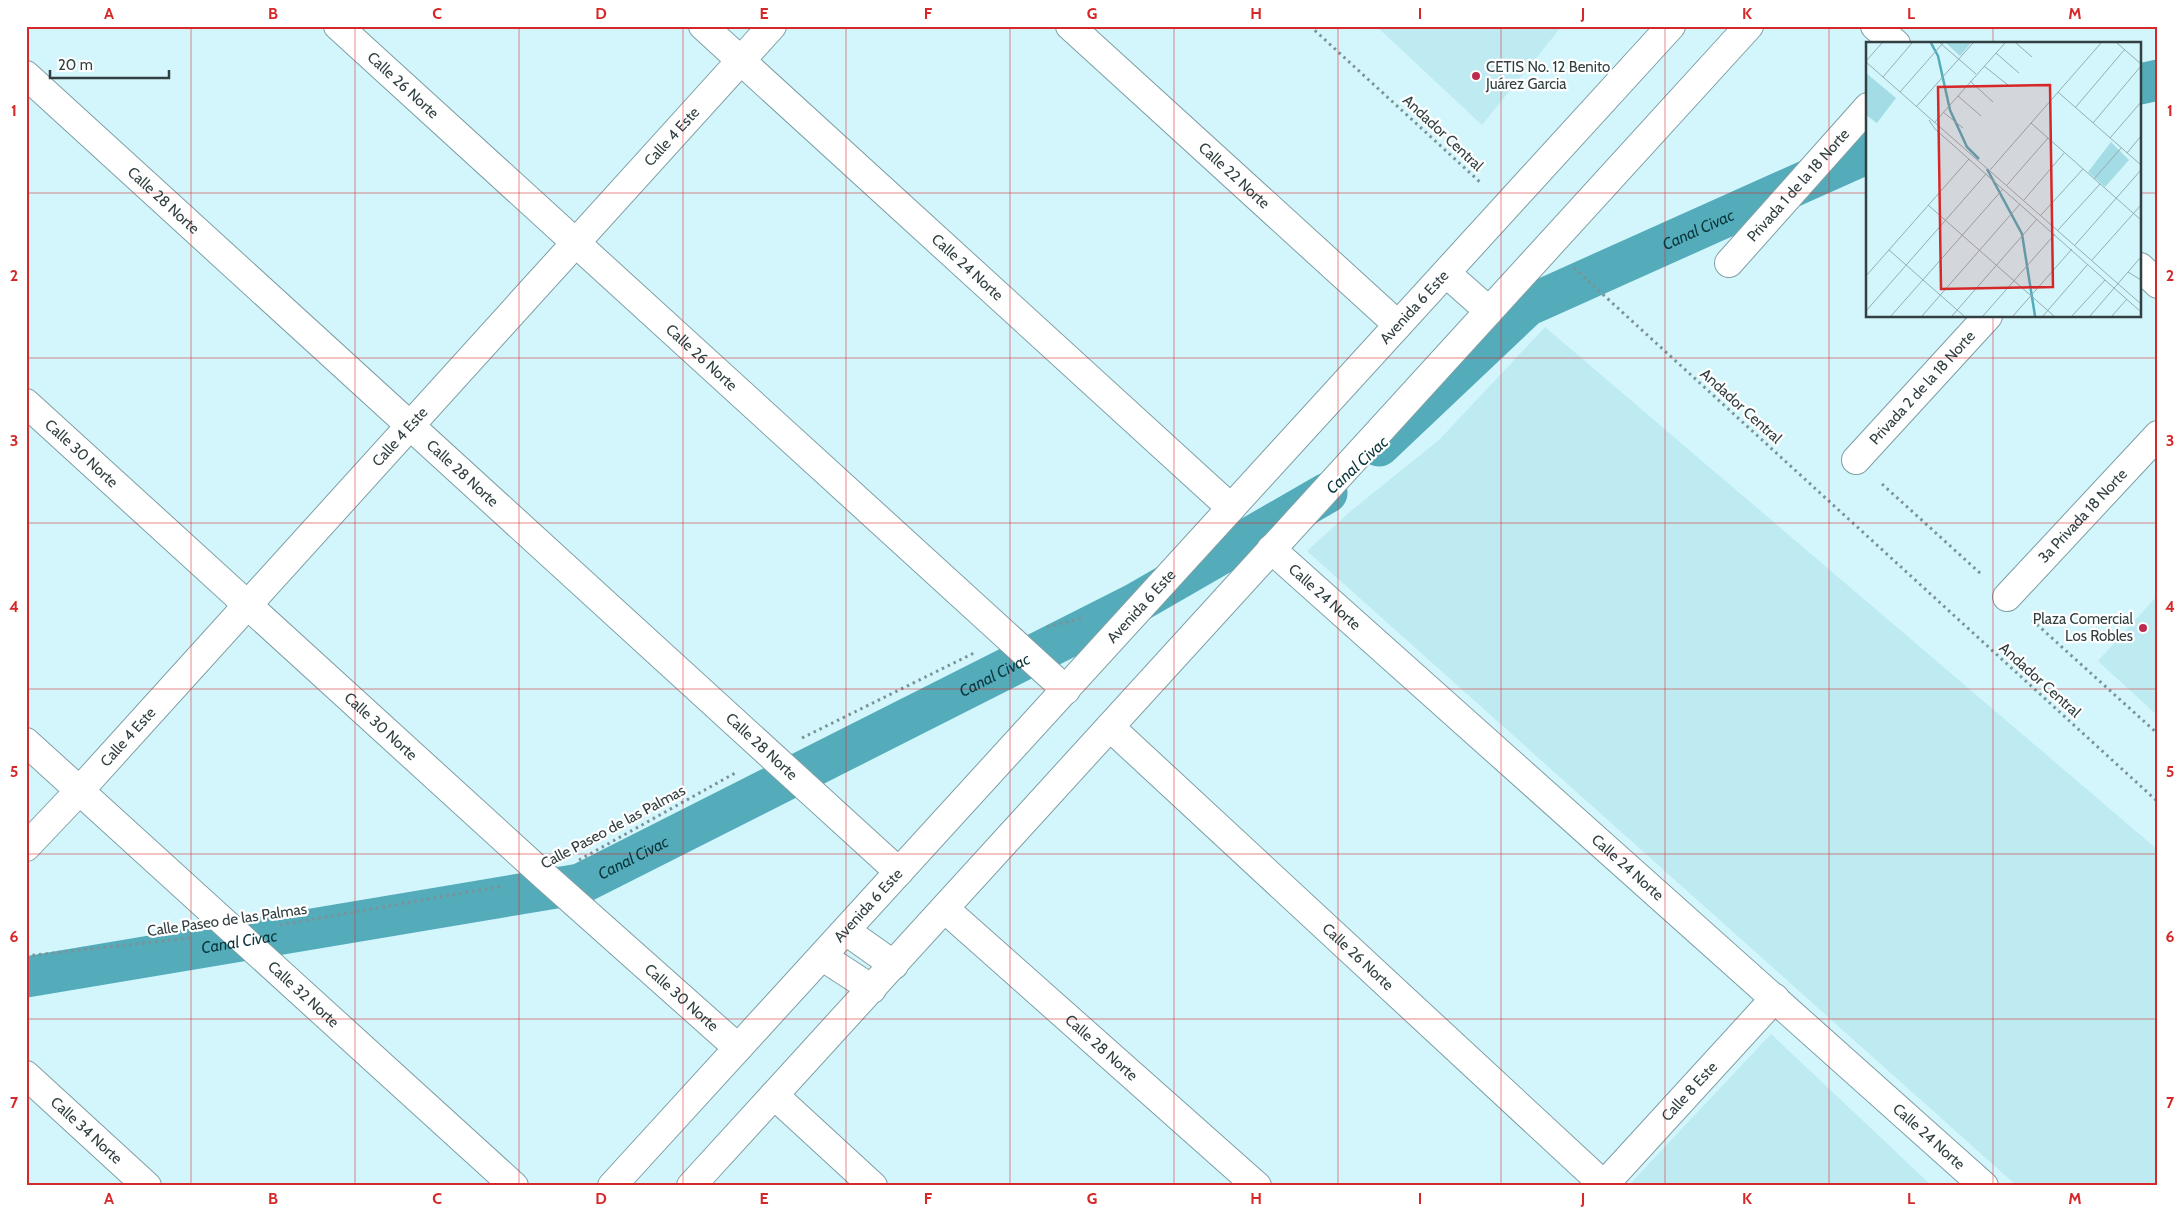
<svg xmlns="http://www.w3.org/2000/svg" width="2184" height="1212" viewBox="0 0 2184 1212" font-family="Cabin,sans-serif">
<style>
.built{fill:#beeaf2}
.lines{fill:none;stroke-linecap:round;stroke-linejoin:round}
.canal{stroke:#54acbb;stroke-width:41}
.street-casing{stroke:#7e9fa5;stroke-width:30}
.path{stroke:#7b9397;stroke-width:3;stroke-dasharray:2.5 4;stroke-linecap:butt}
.street{stroke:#fff;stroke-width:28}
.grid{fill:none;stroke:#d62828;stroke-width:1;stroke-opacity:0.55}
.poi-dot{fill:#bc2b4d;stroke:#fff;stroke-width:2}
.labels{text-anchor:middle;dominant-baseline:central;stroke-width:4.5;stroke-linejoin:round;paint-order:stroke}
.poi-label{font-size:15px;fill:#324042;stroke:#fff;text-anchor:start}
.street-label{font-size:15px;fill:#324042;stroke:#fff}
.water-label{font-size:16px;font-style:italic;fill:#0b363c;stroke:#fff}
.inset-river{fill:none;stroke:#54acbb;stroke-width:2.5}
.inset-road{fill:none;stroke:#93adb2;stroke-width:1}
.view{fill:#d62828;fill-opacity:0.15;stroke:#d62828;stroke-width:2.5}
.inset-edge{fill:none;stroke:#324042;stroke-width:2.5}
.neatline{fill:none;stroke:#d62828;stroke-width:2}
.grid-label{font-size:16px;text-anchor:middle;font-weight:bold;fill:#d62828}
</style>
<rect width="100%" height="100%" fill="#d3f6fc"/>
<!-- built -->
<g class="built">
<path d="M 1376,26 L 1562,26 L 1482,125 Z"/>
<path d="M 1545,327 L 2158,850 L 2158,1186 L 2017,1186 L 1307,551 L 1352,510 L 1439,440 Z"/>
<path d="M 2158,595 L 2158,716 L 2098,661 Z"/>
<path d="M 1771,1034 L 1932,1186 L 1628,1186 Z"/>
</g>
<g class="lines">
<!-- canal -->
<g class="canal">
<path d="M 2140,84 L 2158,80"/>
<path id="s1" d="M 1379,446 L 1527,306 L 1868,153"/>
<path id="s2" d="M 26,977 L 580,884 L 1136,603 L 1327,493"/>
</g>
<!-- street casing -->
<g class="street-casing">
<g id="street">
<path id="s3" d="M 338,26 L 1066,690"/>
<path id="s4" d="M 703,26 L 1231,508"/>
<path id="s5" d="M 1070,26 L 1398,325"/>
<path d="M 1875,26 L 1896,44"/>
<path id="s6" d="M 26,75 L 899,872"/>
<path id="s7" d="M 1729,263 L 1868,107"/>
<path d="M 2140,267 L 2158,284"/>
<path d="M 1446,273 L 1489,311"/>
<path id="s8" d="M 26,403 L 547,878 L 738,1048"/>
<path id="s9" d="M 1856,460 L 1988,316"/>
<path id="s10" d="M 1271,549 L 1984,1186"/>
<path id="s11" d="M 2007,597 L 2158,435"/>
<path id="s12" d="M 1110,727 L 1604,1185"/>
<path id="s13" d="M 26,742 L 514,1186"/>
<path id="s14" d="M 26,847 L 80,790 L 772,26"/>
<path id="s15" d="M 945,909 L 1257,1186"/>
<path d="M 846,931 L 894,965"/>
<path d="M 823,957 L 872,989"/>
<path id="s16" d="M 26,1075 L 147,1186"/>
<path d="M 774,1095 L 873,1186"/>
<path id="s17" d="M 612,1186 L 1671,26"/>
<path d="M 691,1186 L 1749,26"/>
<path id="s18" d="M 1603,1186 L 1775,998"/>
</g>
</g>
<!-- path -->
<g class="path">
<path d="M 1310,26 L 1481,183"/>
<path d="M 1574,268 L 2158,802"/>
<path d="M 1882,484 L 1981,574"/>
<path d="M 2032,620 L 2158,734"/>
<path d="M 1047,627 L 1083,618"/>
<path d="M 802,738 L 974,653"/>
<path d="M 579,860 L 737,772"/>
<path d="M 280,925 L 503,886"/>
<path d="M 26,956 L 190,938"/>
</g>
<!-- street -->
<use href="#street" class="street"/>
</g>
<!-- grid -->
<path class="grid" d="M 191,26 L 191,1186M 355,26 L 355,1186M 519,26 L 519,1186M 683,26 L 683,1186M 846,26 L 846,1186M 1010,26 L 1010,1186M 1174,26 L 1174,1186M 1338,26 L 1338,1186M 1501,26 L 1501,1186M 1665,26 L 1665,1186M 1829,26 L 1829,1186M 1993,26 L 1993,44M 26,193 L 1868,193M 2140,193 L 2158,193M 1993,316 L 1993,1186M 26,358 L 2158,358M 26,523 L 2158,523M 26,689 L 2158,689M 26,854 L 2158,854M 26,1019 L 2158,1019"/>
<!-- markers -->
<g class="poi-dot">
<circle cx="1476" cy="76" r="5"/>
<circle cx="2143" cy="628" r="5"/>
</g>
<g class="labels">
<!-- poi labels -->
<g class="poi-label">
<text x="1486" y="67">CETIS No. 12 Benito<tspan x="1486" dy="17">Juárez Garcia</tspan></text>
<text x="2133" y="619" text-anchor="end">Plaza Comercial<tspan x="2133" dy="17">Los Robles</tspan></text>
</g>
<!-- street labels -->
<g class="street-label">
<text stroke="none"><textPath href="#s3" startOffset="88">Calle 26 Norte</textPath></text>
<text transform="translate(1443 133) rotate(43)">Andador Central</text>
<text stroke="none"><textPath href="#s14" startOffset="960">Calle 4 Este</textPath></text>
<text stroke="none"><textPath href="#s5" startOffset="222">Calle 22 Norte</textPath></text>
<text stroke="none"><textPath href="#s7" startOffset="104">Privada 1 de la 18 Norte</textPath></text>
<text stroke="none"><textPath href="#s6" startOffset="186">Calle 28 Norte</textPath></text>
<text stroke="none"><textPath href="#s4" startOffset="358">Calle 24 Norte</textPath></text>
<text stroke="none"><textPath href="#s17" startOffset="1190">Avenida 6 Este</textPath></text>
<text stroke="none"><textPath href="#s3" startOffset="492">Calle 26 Norte</textPath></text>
<text stroke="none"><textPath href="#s9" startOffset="98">Privada 2 de la 18 Norte</textPath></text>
<text transform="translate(1741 406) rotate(42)">Andador Central</text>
<text stroke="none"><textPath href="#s14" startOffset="555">Calle 4 Este</textPath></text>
<text stroke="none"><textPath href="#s8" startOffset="75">Calle 30 Norte</textPath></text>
<text stroke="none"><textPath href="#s6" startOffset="591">Calle 28 Norte</textPath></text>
<text stroke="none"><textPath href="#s11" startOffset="111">3a Privada 18 Norte</textPath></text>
<text stroke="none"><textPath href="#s10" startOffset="72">Calle 24 Norte</textPath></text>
<text stroke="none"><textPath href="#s17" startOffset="785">Avenida 6 Este</textPath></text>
<text transform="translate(2040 680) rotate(42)">Andador Central</text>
<text stroke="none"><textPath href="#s8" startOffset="480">Calle 30 Norte</textPath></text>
<text stroke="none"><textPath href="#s14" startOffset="150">Calle 4 Este</textPath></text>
<text stroke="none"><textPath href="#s6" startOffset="996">Calle 28 Norte</textPath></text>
<text transform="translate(613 827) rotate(-28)">Calle Paseo de las Palmas</text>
<text stroke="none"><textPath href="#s10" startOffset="478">Calle 24 Norte</textPath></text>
<text stroke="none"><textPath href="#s17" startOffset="380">Avenida 6 Este</textPath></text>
<text transform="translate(227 920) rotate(-8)">Calle Paseo de las Palmas</text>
<text stroke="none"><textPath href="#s12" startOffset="338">Calle 26 Norte</textPath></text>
<text stroke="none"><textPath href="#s13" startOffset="375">Calle 32 Norte</textPath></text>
<text stroke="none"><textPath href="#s8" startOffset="885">Calle 30 Norte</textPath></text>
<text stroke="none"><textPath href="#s15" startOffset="209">Calle 28 Norte</textPath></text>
<text stroke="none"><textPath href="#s18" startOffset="128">Calle 8 Este</textPath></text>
<text stroke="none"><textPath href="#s16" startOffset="82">Calle 34 Norte</textPath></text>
<text stroke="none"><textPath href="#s10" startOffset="882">Calle 24 Norte</textPath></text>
</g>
<!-- water labels -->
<g class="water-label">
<text stroke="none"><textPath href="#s1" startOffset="391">Canal Civac</textPath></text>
<text transform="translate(1357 465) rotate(-42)">Canal Civac</text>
<text stroke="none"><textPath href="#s2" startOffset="1026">Canal Civac</textPath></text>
<text stroke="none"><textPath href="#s2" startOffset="621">Canal Civac</textPath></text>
<text stroke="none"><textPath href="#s2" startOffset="216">Canal Civac</textPath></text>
</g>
</g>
<!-- overview -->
<g transform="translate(1866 42)">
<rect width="275" height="275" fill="#d3f6fc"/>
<path d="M 80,1 L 105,1 L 94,14 ZM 0,31 L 30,56 L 11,81 L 0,73 ZM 245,100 L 263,118 L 239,145 L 222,130 Z" fill="#a4dce5"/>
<path class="inset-river" d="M 65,1 L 72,14 L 84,68 L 101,105 L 113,117M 121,127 L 156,192 L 169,274"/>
<path class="inset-road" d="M 74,1 L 110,32M 150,1 L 166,15M 251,1 L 275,22M 130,11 L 153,31M 0,19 L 16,1M 0,20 L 275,262M 118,24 L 142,43M 17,35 L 46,1M 104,39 L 127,60M 34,50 L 77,1M 192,50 L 275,123M 92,54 L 115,74M 50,65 L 107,1M 209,66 L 259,7M 77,70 L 97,86M 63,78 L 69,87 L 275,270M 68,81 L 139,1M 165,81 L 275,178M 227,81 L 275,24M 244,96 L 275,60M 261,111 L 275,94M 124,128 L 235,1M 228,137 L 255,106M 141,143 L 182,96M 158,158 L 198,111M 62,163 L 188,274M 175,173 L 217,127M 192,188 L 234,142M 209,203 L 275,128M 23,208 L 98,274M 226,218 L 275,163M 262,230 L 275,238M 0,234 L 103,117M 0,269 L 120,132M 25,274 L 137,147M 56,274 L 154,162M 86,274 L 171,177M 117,274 L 189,192M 147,274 L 206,207M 177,274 L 222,222M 206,274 L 239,238M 224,274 L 275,215M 246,274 L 261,257"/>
<path class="view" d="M 184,43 L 187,245 L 75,247 L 72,45 Z"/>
<rect width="275" height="275" class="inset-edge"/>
</g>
<!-- border -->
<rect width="2184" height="1212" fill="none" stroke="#ffffff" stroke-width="55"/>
<!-- scale -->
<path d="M50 70v8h119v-8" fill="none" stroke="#324042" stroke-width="2.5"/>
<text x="58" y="70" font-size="15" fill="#324042" stroke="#ffffff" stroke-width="4" paint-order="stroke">20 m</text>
<rect x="28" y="28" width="2128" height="1156" class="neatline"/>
<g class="grid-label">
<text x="109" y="19">A</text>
<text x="273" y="19">B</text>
<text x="437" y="19">C</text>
<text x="601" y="19">D</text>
<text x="764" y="19">E</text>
<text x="928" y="19">F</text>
<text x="1092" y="19">G</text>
<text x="1256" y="19">H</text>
<text x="1420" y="19">I</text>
<text x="1583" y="19">J</text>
<text x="1747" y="19">K</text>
<text x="1911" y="19">L</text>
<text x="2075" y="19">M</text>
<text x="14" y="116">1</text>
<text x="2170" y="116">1</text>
<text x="14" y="281">2</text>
<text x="2170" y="281">2</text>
<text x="14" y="446">3</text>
<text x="2170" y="446">3</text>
<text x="14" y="612">4</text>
<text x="2170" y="612">4</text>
<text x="14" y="777">5</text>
<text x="2170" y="777">5</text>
<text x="14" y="942">6</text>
<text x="2170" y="942">6</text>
<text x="14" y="1108">7</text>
<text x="2170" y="1108">7</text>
<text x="109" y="1204">A</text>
<text x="273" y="1204">B</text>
<text x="437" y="1204">C</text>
<text x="601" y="1204">D</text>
<text x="764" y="1204">E</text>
<text x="928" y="1204">F</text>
<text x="1092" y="1204">G</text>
<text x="1256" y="1204">H</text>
<text x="1420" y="1204">I</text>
<text x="1583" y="1204">J</text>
<text x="1747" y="1204">K</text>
<text x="1911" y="1204">L</text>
<text x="2075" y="1204">M</text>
</g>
</svg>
